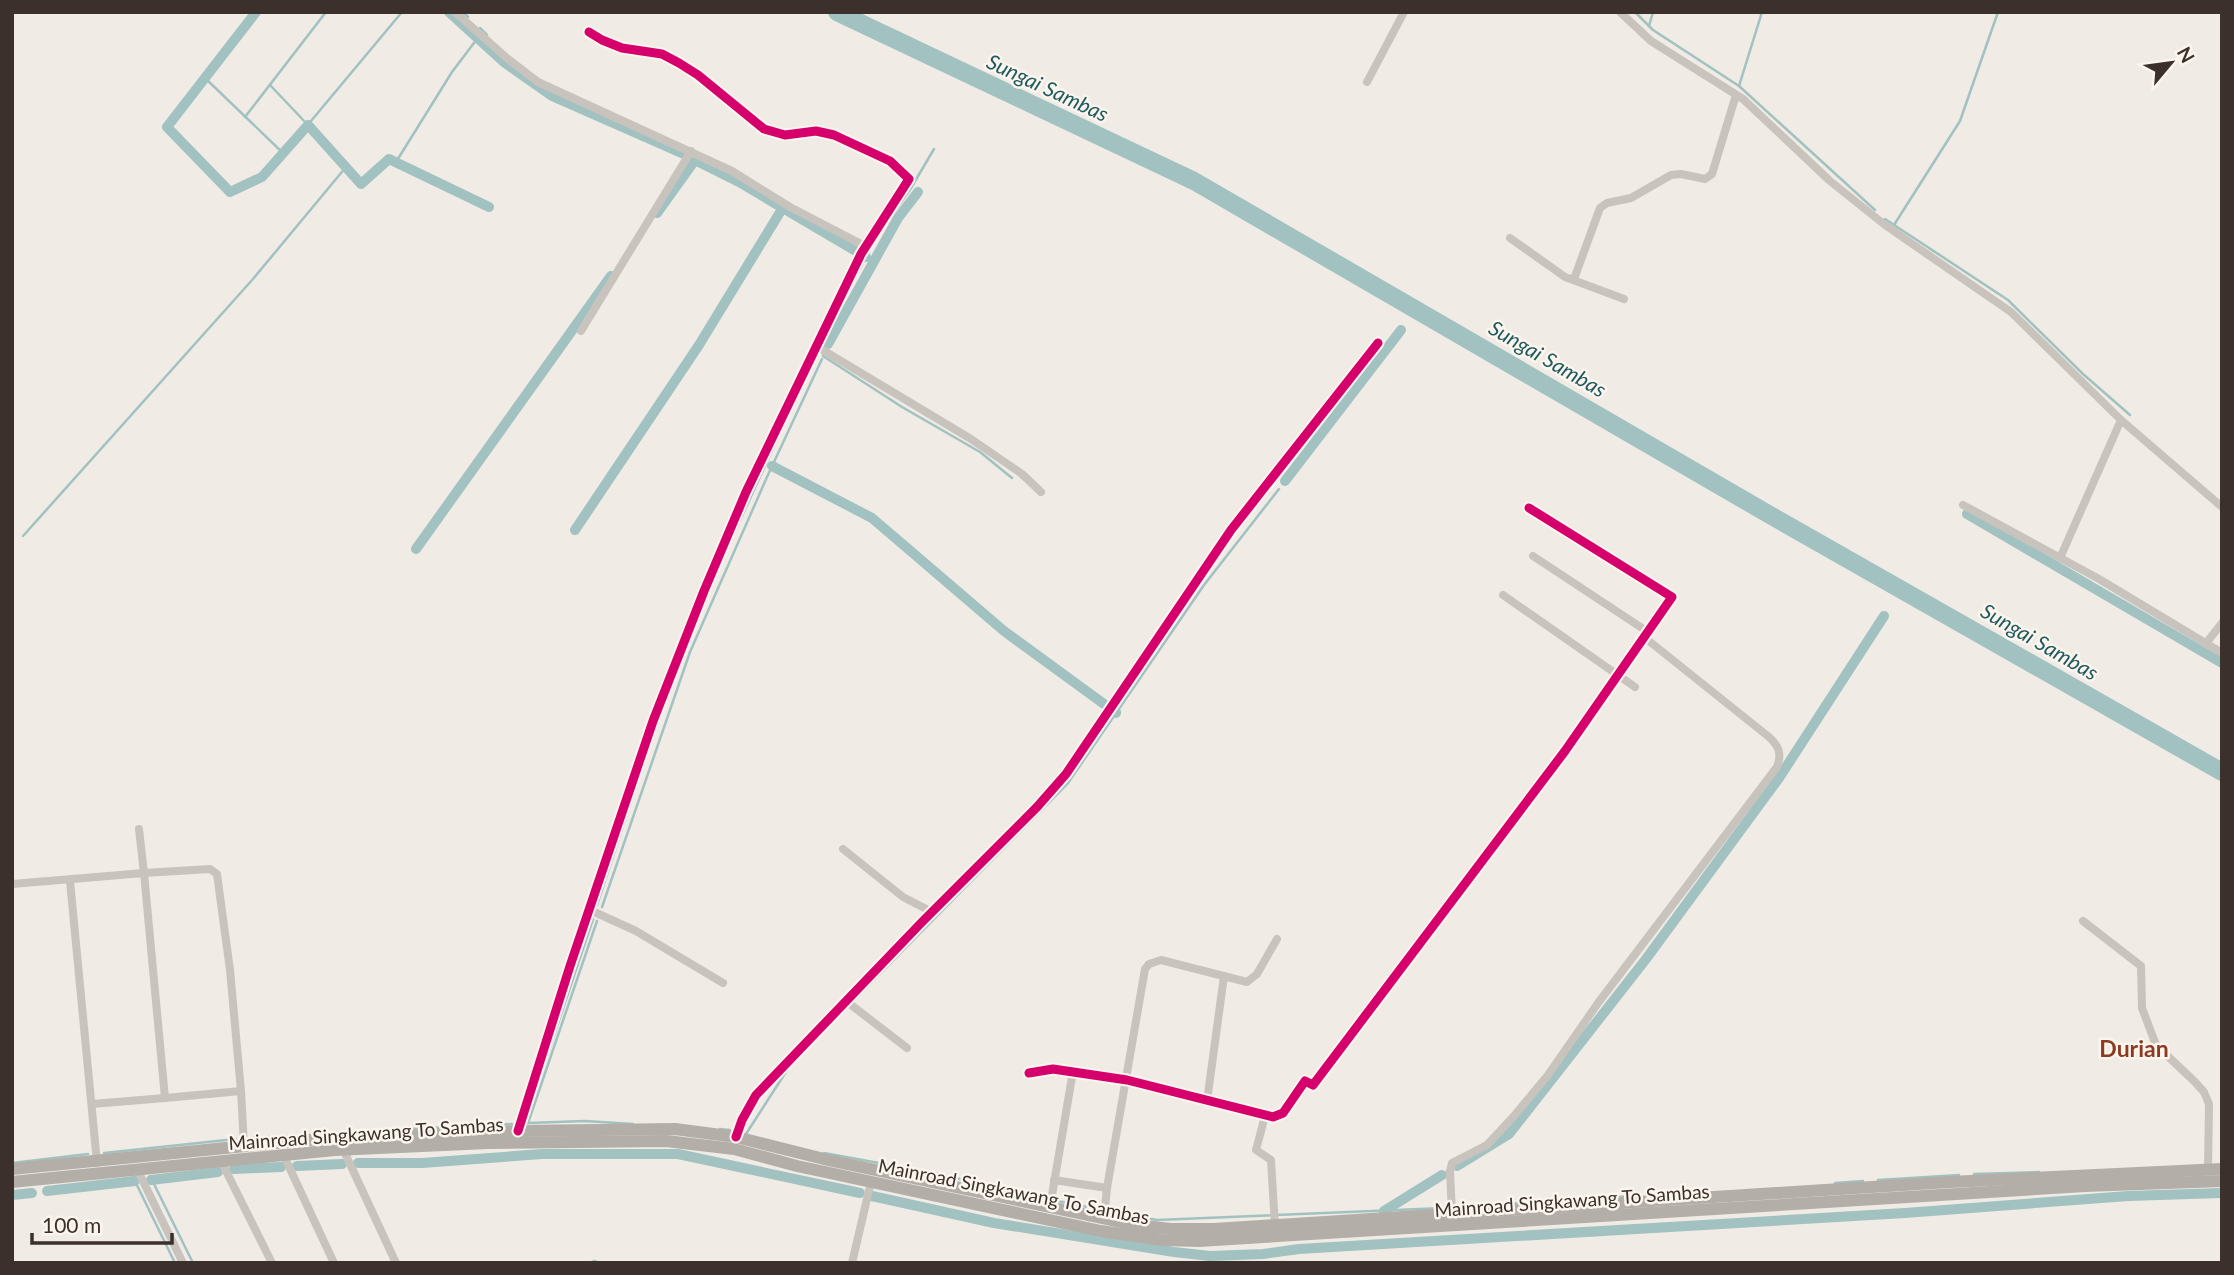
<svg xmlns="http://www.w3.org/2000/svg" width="2234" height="1275" viewBox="0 0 2234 1275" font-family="Lato,sans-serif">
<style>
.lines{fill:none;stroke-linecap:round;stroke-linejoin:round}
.stream{stroke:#a1c2c1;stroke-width:2.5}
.canal{stroke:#a1c2c1;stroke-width:10}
.river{stroke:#a1c2c1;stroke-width:18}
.minor{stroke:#c9c3be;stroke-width:8}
.trunk{stroke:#b4aea8;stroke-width:12}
.cycleway-casing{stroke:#fbf5ee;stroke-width:13}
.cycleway{stroke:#d6006c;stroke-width:9}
.labels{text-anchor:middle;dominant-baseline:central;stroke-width:5;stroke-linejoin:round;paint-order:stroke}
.street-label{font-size:19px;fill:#3b302b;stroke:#fbf5ee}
.water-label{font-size:21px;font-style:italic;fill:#1f5a5e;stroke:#fbf5ee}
.quarter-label{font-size:23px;font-weight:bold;fill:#8c3b22;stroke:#fbf5ee}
</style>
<rect width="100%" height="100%" fill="#f0ebe5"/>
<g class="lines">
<!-- stream -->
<g class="stream">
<path d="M 463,12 L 468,17"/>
<path d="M 1635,12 L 1653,30 L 1739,86 L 1875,210"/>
<path d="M 1649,26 L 1653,12"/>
<path d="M 480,28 L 487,35"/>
<path d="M 205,78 L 283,153"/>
<path d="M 270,85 L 308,125"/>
<path d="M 1739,86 L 1762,12"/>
<path d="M 245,117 L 326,12"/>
<path d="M 306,127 L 402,12"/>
<path d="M 396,162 L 452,72 L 477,39"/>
<path d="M 1885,219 L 2008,300 L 2083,374 L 2130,415"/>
<path d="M 1894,225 L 1960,121 L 1998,12"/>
<path d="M 837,313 L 874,241 L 911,188 L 934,149"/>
<path d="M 823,356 L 902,407 L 980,452 L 1012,478"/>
<path d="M 23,536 L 253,279 L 346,167"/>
<path d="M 713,579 L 810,368"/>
<path d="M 597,905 L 662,708"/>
<path d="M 602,907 L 690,652 L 767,477 L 822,359"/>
<path d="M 597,921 L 528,1123 L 585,1121 L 633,1124"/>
<path d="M 855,999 L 1068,783 L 1204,585 L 1279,489"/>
<path d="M 822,1032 L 844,1010"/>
<path d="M 532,1101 L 593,919"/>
<path d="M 720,1129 L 730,1130"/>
<path d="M 366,1131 L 512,1124"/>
<path d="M 337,1133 L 351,1132"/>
<path d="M 746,1134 L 791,1064"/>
<path d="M 252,1138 L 286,1136"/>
<path d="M 104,1153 L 236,1139"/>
<path d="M 824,1153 L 934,1173 L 1043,1198"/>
<path d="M 12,1163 L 88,1154"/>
<path d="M 1974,1174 L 2039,1172"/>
<path d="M 132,1175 L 175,1263"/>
<path d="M 152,1180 L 193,1263"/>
<path d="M 1878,1180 L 1959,1175"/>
<path d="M 1835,1183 L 1863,1181"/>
<path d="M 1058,1201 L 1097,1209"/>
<path d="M 1459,1207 L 1633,1196"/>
<path d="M 1112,1212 L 1157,1220 L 1444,1208"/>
<path d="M 590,1263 L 594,1261 L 600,1263"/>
</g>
<!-- canal -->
<g class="canal">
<path d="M 256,12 L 167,127 L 230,192 L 262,177 L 308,125 L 361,184 L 389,159 L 489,207"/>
<path d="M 449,12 L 505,63 L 552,96 L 686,155"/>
<path d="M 657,213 L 695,160 L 739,182 L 866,257"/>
<path d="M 828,344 L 898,218 L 918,192"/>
<path d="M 772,466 L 872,518 L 1004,631 L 1104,704"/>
<path d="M 1285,481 L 1401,330"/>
<path d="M 1967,514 L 2222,663"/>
<path d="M 575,530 L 699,345 L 782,209"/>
<path d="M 416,549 L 611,276"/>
<path d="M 1116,712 L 1116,713"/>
<path d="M 358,1163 L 422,1163 L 542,1154 L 678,1154 L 860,1193"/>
<path d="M 297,1166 L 342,1164"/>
<path d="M 1457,1166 L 1509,1134 L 1646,959 L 1779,778 L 1884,616"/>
<path d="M 234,1169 L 281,1167"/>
<path d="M 151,1180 L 218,1172"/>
<path d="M 47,1191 L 135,1181"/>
<path d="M 12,1195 L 32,1193"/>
<path d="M 872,1196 L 994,1223 L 1174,1252 L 1210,1256 L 1263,1254 L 1299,1249 L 1905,1213 L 2128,1196 L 2222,1193"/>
<path d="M 1384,1211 L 1442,1175"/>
</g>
<!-- river -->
<path class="river" d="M 837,12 L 1194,181 L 1770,515 L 2222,772"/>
<!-- minor -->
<g class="minor">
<path d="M 455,12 L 508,59 L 538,82 L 732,171 L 790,207 L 865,246"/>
<path d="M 1620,12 L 1651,41 L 1743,99 L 1830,181 L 1885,225 L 2011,312 L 2121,420 L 2060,558"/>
<path d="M 1367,82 L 1404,12"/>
<path d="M 1510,238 L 1565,277 L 1624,299"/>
<path d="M 1574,279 L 1600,208 L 1607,203 L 1631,198 L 1671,175 L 1681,174 L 1705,179 L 1712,174 L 1736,95"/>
<path d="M 581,331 L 691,151"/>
<path d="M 816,346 L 971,439 L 1022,474 L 1041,492"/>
<path d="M 2121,420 L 2222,507"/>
<path d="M 1963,505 L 2099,579 L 2222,653"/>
<path d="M 1533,556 L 1648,632"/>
<path d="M 1503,595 L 1635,687"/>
<path d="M 2207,642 L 2222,623"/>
<path d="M 139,829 L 144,873 L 210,869 L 217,874 L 230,970 L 241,1091"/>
<path d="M 843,849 L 903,897 L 932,912"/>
<path d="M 70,881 L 97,1163"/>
<path d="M 12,884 L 144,873 L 165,1098 L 241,1091 L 244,1146"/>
<path d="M 590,910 L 636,931 L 723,983"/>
<path d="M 2083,921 L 2141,966 L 2142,1008 L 2156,1045 L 2195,1082 L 2204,1092 L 2209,1104 L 2208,1169"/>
<path d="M 846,1001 L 907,1048"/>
<path d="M 1029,1073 L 1053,1069 L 1127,1080 L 1273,1117 L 1283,1113 L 1305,1081 L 1313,1085 L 1565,751 L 1672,597 L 1529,508"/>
<path d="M 1207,1101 L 1224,976"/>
<path d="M 92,1104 L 165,1098"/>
<path d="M 1265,1116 L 1256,1150 L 1271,1160 L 1275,1226"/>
<path d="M 518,1131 L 570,966 L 653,721 L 704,591 L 746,492 L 861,254 L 909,179 L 890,161 L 834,135 L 816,131 L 785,135 L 764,129 L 698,75 L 679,63 L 662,54 L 622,48 L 602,40 L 589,32"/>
<path d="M 736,1137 L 742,1120 L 756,1095 L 922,922 L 1037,807 L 1066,774 L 1231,530 L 1378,343"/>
<path d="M 343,1149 L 396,1263"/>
<path d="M 283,1154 L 334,1263"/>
<path d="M 221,1161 L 272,1263"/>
<path d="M 137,1169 L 183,1263"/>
<path d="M 1054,1180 L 1107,1188"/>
<path d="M 1050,1207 L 1073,1071"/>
<path d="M 1452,1214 L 1450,1171 L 1452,1163 L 1487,1145 L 1514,1116 L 1548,1075 L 1598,1003 L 1777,767 C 1782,754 1779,746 1769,737 L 1644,637"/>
<path d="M 1104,1218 L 1107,1188 L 1145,969 L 1149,964 L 1161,960 L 1247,982 L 1257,974 L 1277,939"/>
<path d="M 852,1263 L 871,1182"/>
</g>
<!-- trunk -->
<g class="trunk">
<path d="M 12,1169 L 307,1140 L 518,1131 L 675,1129 L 736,1137 L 828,1160 L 1135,1225 L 1171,1229 L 1214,1229 L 1950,1182 L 2222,1169"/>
<path d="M 12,1182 L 335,1150 L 488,1143 L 666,1141 L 734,1149 L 797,1166 L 1101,1231 L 1162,1240 L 1199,1241 L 2085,1186 L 2222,1181"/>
</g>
<!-- cycleway casing -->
<g class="cycleway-casing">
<g id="cycleway">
<path d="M 1029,1073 L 1053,1069 L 1127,1080 L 1273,1117 L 1283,1113 L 1305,1081 L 1313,1085 L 1565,751 L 1672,597 L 1529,508"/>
<path d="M 518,1131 L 570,966 L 653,721 L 704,591 L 746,492 L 861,254 L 909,179 L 890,161 L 834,135 L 816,131 L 785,135 L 764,129 L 698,75 L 679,63 L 662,54 L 622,48 L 602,40 L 589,32"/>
<path d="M 736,1137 L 742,1120 L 756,1095 L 922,922 L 1037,807 L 1066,774 L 1231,530 L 1378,343"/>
</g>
</g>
<!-- cycleway -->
<use href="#cycleway" class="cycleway"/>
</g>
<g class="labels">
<!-- street labels -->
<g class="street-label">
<text transform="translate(366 1133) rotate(-4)">Mainroad Singkawang To Sambas</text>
<text transform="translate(1014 1191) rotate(11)">Mainroad Singkawang To Sambas</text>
<text transform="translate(1572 1200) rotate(-4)">Mainroad Singkawang To Sambas</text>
</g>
<!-- water labels -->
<g class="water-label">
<text transform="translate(1048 87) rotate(25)">Sungai Sambas</text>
<text transform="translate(1548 358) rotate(30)">Sungai Sambas</text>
<text transform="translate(2040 641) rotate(30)">Sungai Sambas</text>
</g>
<!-- quarter labels -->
<g class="quarter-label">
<text x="2134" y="1048">Durian</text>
</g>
</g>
<!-- border -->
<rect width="2234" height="1275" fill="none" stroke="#3b302b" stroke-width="28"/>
<!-- north arrow -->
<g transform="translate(2171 63) rotate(61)" stroke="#fbf5ee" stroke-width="5" paint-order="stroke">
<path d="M0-5L12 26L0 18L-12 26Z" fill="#3b302b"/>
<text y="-10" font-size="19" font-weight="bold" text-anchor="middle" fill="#3b302b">N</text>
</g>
<!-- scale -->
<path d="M32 1233v10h140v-10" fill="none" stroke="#3b302b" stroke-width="3.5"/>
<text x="42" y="1233" font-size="21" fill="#3b302b" stroke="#fbf5ee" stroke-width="5" paint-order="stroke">100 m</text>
</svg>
